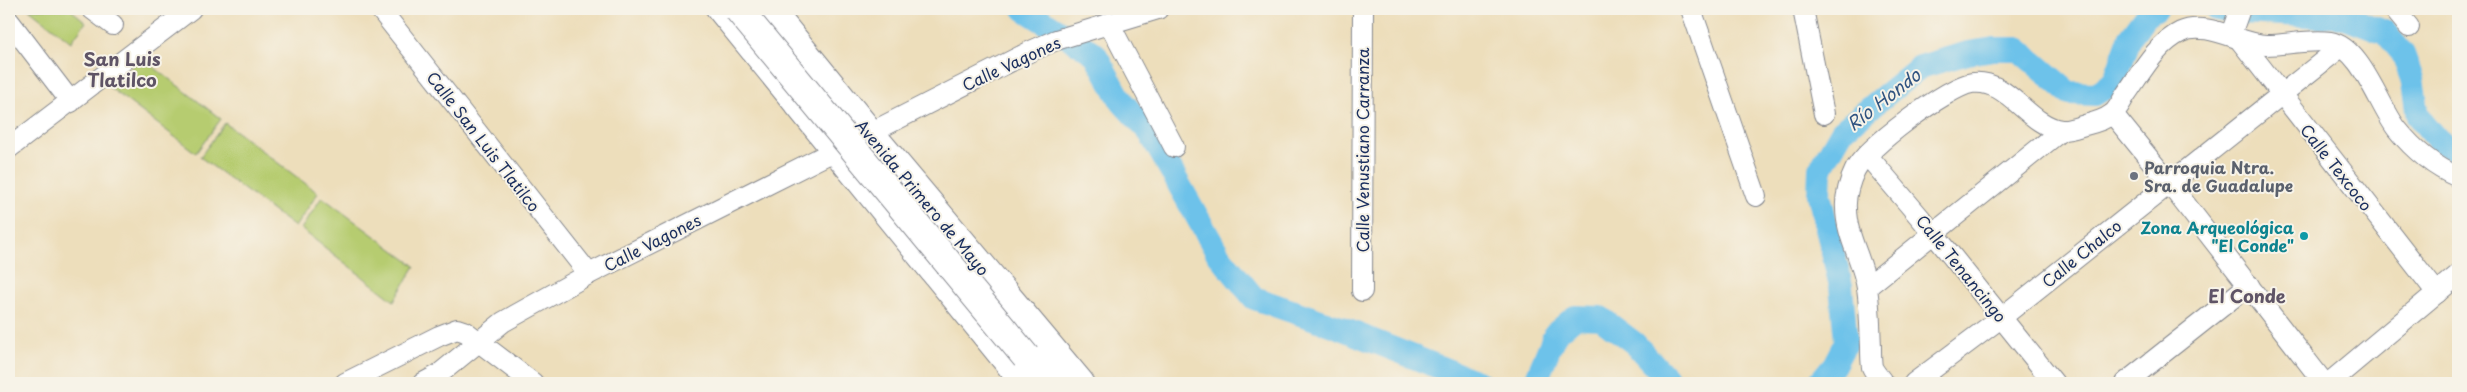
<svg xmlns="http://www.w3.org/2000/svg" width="2467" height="392" viewBox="0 0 2467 392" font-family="'Playpen Sans',sans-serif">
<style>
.green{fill:#b6cc70;stroke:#687e67}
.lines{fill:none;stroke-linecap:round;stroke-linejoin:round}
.river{stroke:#6dc2ea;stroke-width:24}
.minor-casing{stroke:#84868c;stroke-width:22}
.highway-casing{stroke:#84868c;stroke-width:30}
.minor{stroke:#fff;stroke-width:20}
.highway{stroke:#fff;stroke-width:28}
.highway-bridge-casing{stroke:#84868c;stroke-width:30;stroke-linecap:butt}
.highway-bridge{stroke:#fff;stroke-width:28}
.worship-dot{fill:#6b7280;stroke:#f7f3e8;stroke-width:2}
.culture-dot{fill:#0f9aa8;stroke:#f7f3e8;stroke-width:2}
.labels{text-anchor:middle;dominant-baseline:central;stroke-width:4;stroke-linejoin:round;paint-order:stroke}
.street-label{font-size:16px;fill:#1b2f5e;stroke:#f7f3e8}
.worship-label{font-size:16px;font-weight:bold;fill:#5b616d;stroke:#f7f3e8;text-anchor:start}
.culture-label{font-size:16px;font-weight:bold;fill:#0d838f;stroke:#f7f3e8;text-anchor:end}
.neighbourhood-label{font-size:18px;font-weight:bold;fill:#5f5466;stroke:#f7f3e8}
.water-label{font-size:18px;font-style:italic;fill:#305481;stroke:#f7f3e8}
</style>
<rect width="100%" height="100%" fill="#f7f3e8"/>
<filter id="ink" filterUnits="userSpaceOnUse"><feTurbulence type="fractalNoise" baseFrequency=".02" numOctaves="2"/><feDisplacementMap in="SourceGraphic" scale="10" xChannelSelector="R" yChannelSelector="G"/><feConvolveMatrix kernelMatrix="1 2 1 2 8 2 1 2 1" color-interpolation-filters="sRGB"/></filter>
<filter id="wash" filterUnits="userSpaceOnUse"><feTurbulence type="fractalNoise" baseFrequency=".0096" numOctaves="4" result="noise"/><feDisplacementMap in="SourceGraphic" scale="20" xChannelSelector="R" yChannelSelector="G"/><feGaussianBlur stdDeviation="1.12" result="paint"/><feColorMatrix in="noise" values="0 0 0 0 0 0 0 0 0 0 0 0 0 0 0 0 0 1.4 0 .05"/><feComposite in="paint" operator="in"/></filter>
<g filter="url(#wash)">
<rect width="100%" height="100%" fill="#eddebb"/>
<!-- green -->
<g class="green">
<path d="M 29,9 L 70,9 L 86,22 L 71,42 Z"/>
<path d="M 142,58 L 221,119 L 196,153 L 109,87 Z"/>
<path d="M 225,123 L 318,193 L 295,227 L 200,157 Z"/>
<path d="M 322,197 L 415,266 L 394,301 L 301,229 Z"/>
</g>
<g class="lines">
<!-- river -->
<g class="river">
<path d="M 1024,9 L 1095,54 L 1122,102 L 1150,133 L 1218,254 L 1254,298 L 1338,327 L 1479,383"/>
<path d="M 2216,9 L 2238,12 L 2345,17 L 2385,32 L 2403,54 L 2412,79 L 2418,116 L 2438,140 L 2458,153"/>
<path d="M 1535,383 L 1555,334 L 1575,317 L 1601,318 L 1634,343 L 1671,383"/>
<path d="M 1819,383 L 1834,365 L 1846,342 L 1841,286 L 1819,195 L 1820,169 L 1842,131 L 1920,67 L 1968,53 L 1994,49 L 2018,49 L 2069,93 L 2095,94 L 2114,82 L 2130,38 L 2150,11 L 2156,9"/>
</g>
</g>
</g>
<g filter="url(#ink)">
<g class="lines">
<!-- minor casing -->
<g class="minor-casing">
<g id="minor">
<path d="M 92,9 L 113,25"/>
<path d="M 380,9 L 589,274"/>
<path d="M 716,9 L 1020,383"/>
<path d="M 1691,9 L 1756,196"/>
<path d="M 1803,9 L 1824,114"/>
<path d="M 2394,9 L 2409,27"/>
<path d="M 9,21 L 71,102"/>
<path d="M 1109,23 L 1174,147"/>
<path d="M 2231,34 L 2240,9"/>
<path d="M 2239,39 L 2437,293"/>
<path d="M 2113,114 L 2169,183 L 2324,383"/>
<path d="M 870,133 L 1031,51 L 1056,40 L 1158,9"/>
<path d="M 9,148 L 191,9"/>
<path d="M 1867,155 L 1934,234 L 2054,383"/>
<path d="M 1867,287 L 2062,130"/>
<path d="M 1362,291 L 1363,9"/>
<path d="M 345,383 L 439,336 L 457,329 L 466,332 L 533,383"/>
<path d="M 423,383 L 438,375 L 503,322 L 589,274 L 832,152"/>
<path d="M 1883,383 C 1880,378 1874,372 1872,367 C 1871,361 1871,353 1871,347 C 1870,328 1870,307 1867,288 C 1863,261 1846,236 1846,208 C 1845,196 1850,180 1855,170 C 1866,148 1947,87 1972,83 C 2008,78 2027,125 2061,130 C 2067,131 2078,127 2085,125 C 2093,123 2106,119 2112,114 C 2118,110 2122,100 2126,94 C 2141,73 2156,44 2181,32 C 2207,20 2240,44 2266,45 C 2287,45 2309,39 2330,42 C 2361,47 2379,106 2397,129 C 2413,149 2435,167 2458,177"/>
<path d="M 1914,383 L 2002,317 L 2341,47"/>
<path d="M 2125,383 L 2249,285"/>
<path d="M 2329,383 L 2458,275"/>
</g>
</g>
<!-- highway casing -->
<g class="highway-casing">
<g id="highway">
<path d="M 769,9 L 870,133 L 1080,383"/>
<path d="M 1026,357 L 1047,383"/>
</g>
</g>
<!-- minor -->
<use href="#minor" class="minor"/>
<!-- highway -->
<use href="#highway" class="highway"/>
<!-- highway-bridge casing -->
<g class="highway-bridge-casing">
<path id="highway-bridge" d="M 738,9 L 1026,357"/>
</g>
<!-- highway-bridge -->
<use href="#highway-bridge" class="highway-bridge"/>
</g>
</g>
<!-- markers -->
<circle class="worship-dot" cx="2134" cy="176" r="5"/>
<circle class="culture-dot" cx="2304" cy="236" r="5"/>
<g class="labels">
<!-- street labels -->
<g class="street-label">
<text transform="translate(1011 63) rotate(-25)">Calle Vagones</text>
<text transform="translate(484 141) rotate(52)">Calle San Luis Tlatilco</text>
<text transform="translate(1362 150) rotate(-90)">Calle Venustiano Carranza</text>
<text transform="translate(2337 167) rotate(52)">Calle Texcoco</text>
<text transform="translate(923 197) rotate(50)">Avenida Primero de Mayo</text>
<text transform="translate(652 242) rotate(-27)">Calle Vagones</text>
<text transform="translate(2081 253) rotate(-39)">Calle Chalco</text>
<text transform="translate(1962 268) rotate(51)">Calle Tenancingo</text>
</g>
<!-- worship labels -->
<g class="worship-label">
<text x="2144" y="167">Parroquia Ntra.<tspan x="2144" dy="18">Sra. de Guadalupe</tspan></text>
</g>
<!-- culture labels -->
<g class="culture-label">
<text x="2294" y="227">Zona Arqueológica<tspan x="2294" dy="18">"El Conde"</tspan></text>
</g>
<!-- neighbourhood labels -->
<g class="neighbourhood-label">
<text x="122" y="58">San Luis<tspan x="122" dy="21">Tlatilco</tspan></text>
<text x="2247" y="295">El Conde</text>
</g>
<!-- water labels -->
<g class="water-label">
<text transform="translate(1883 99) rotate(-38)">Río Hondo</text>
</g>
</g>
<!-- margin -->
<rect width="2467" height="392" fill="none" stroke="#f7f3e8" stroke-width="30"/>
</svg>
